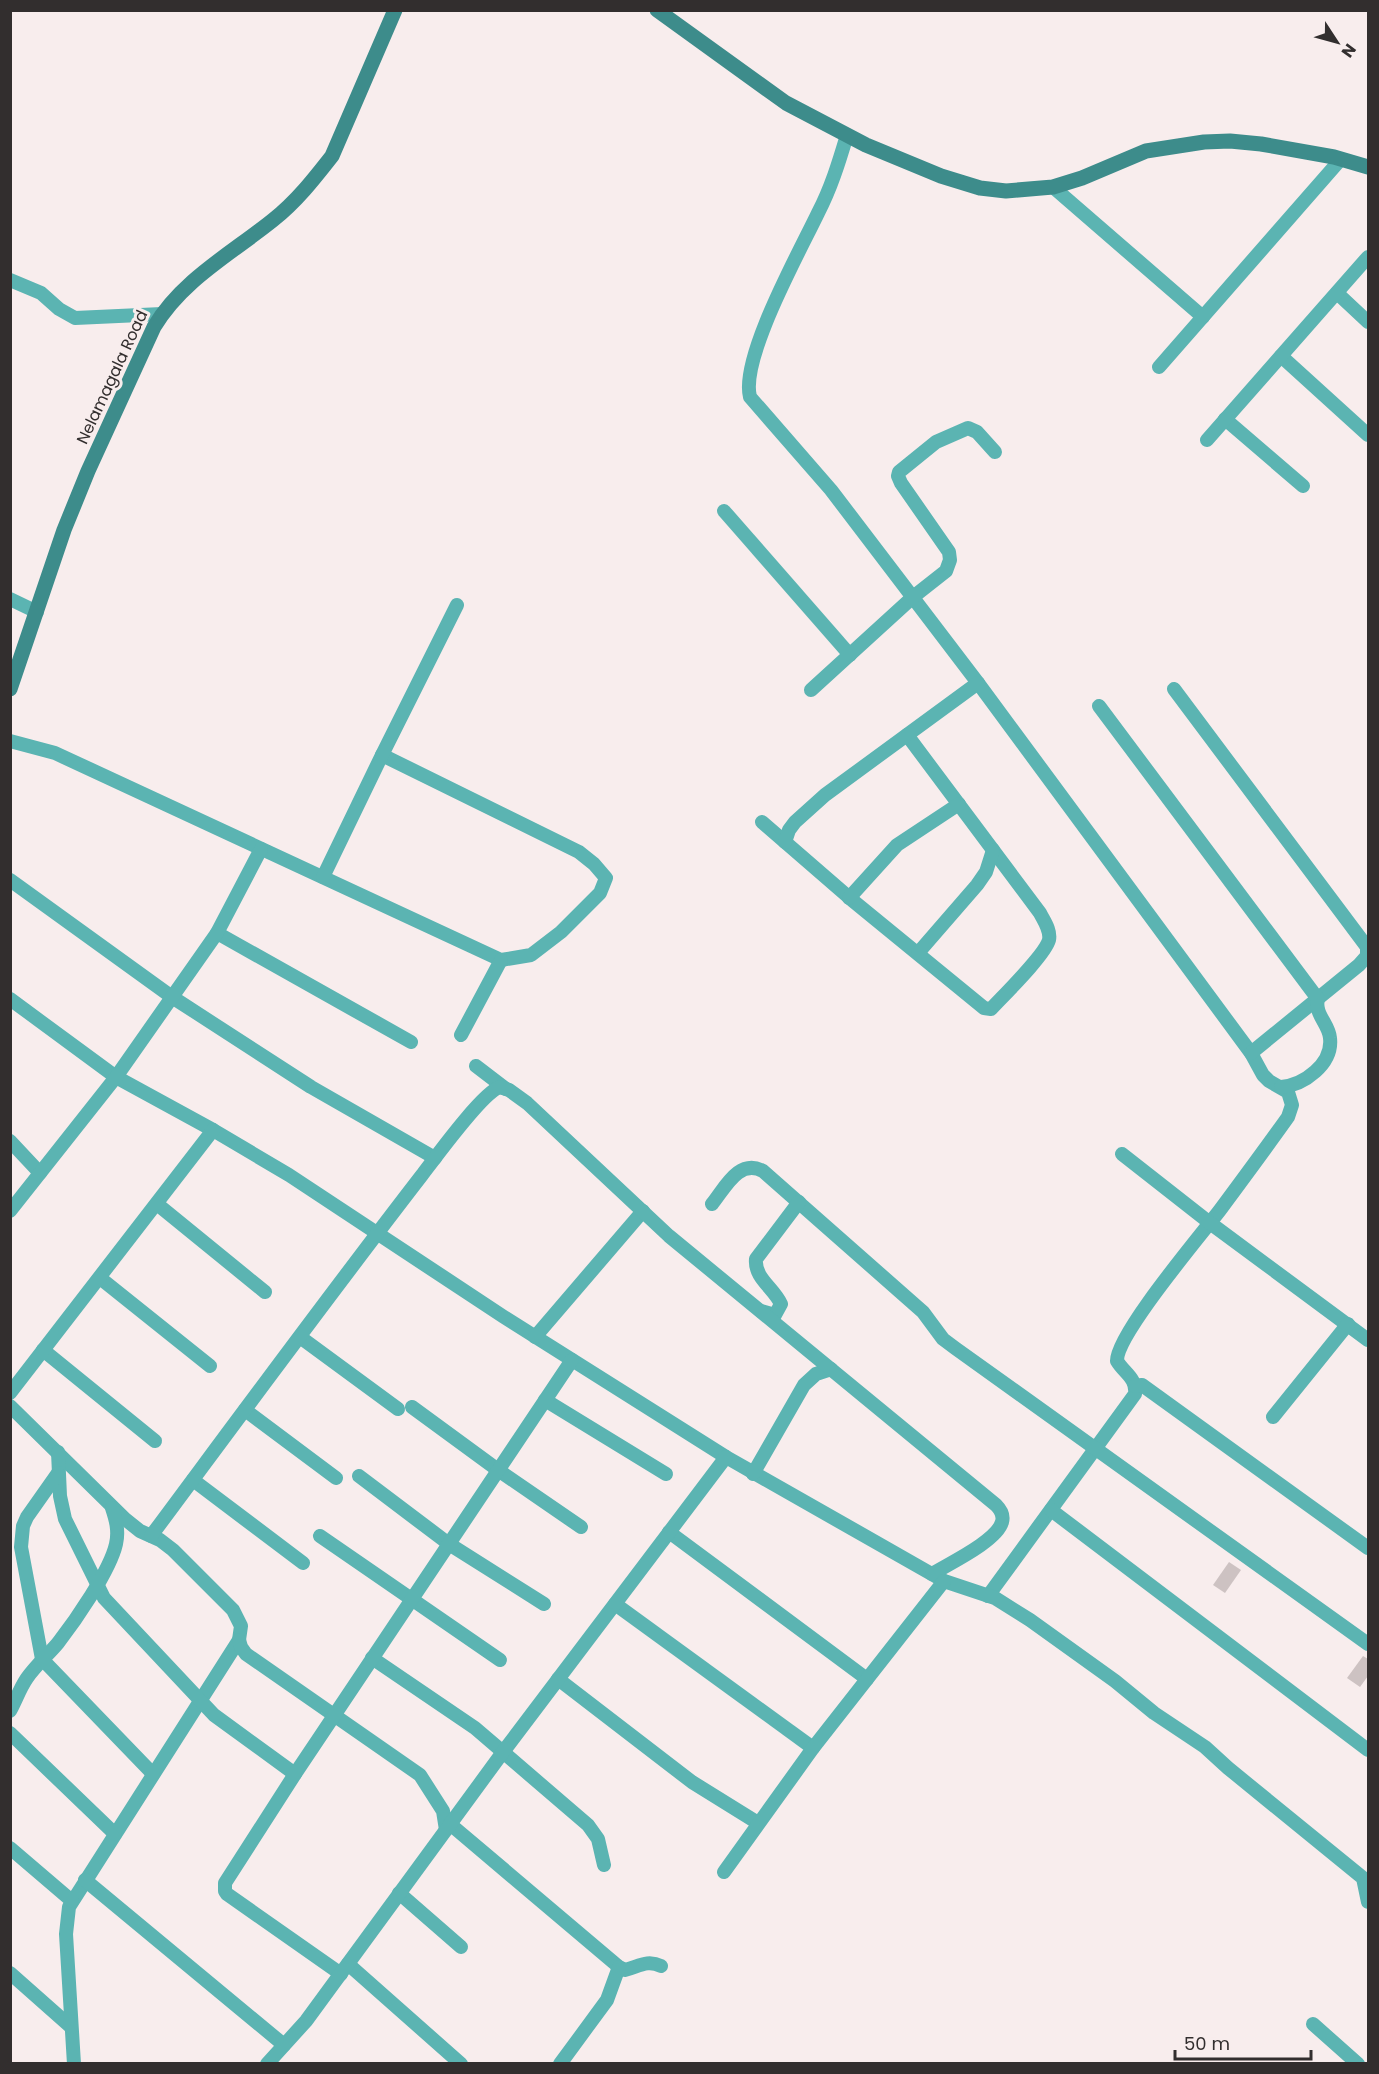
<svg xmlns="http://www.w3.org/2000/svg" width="1379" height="2074" viewBox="0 0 1379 2074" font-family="Poppins,sans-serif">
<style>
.building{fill:#cdc2c2}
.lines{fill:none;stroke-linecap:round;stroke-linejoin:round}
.street{stroke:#5bb4b2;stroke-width:14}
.secondary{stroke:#3d8c8b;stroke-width:15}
.labels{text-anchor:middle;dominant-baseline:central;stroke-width:6;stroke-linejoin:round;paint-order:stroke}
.street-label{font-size:16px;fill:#322e2e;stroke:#f8eded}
</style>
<rect width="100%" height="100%" fill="#f8eded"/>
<!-- building -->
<g class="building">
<path d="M 1229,1562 L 1241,1570 L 1225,1593 L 1213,1585 Z"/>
<path d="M 1363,1656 L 1368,1659 L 1368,1676 L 1360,1687 L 1347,1678 Z"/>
</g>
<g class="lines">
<!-- street -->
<g class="street">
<path d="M 847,135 C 839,162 831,188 818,213 C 800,251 740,358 750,397 L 831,490 L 978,683 L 1251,1053 L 1263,1075 L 1269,1081 L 1288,1092 L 1292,1105 L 1288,1117 C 1266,1148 1243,1179 1220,1210 C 1201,1235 1116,1335 1117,1361 C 1124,1373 1137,1378 1135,1394 L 988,1596"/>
<path d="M 1053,187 L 1203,317"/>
<path d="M 10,280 L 41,293 L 59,309 L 75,318 L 162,314"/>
<path d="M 1337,293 L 1368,322"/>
<path d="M 1281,356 L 1368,435"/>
<path d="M 1159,367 L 1341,159"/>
<path d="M 1225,419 L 1303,486"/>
<path d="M 1207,440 L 1368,257"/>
<path d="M 724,511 L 850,655"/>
<path d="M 10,599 L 37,612"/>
<path d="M 1174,689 L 1367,947 L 1367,956 L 1359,965 L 1251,1053"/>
<path d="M 811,690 L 913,597 L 946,571 L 950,560 L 949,552 L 901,483 L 898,476 L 899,472 L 936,442 L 968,428 L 977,432 L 995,452"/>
<path d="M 1099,706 L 1318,999 C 1314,1014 1329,1024 1330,1038 C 1333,1064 1304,1085 1281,1087"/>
<path d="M 10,741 L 55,753 L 501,960 L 531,955 L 561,932 L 600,893 L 606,878 L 594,864 L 579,852 L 382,755"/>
<path d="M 762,822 L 852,900 L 984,1008 L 991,1009 C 1003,996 1045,955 1049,940 C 1051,930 1044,921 1040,913 L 907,735"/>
<path d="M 785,842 L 789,830 L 795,822 L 825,795 L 978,683"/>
<path d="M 323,877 L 382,755 L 457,605"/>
<path d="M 10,880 L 172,997 L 311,1087 L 435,1158"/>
<path d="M 849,898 L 897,845 L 959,804"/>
<path d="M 217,933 L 411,1042"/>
<path d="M 918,953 L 977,885 L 986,872 L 993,850"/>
<path d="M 10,999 L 116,1077 L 213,1130 L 289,1175 L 504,1317 L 726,1457 L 944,1581 L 995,1598 L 1030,1620 L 1115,1681 L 1154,1713 L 1205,1747 L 1228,1768 L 1363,1878 L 1368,1902"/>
<path d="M 461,1035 L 501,960"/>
<path d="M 476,1066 L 506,1089"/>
<path d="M 10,1141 L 40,1173"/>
<path d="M 1122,1154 L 1210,1223 L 1368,1340"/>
<path d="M 157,1204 L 265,1292"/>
<path d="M 712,1204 C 725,1188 739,1158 763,1171 L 923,1312 L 943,1339 L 955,1348 L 1368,1644"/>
<path d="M 10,1211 L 116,1077 L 217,933 L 261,849"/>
<path d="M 100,1278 L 210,1366"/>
<path d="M 761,1311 L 775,1315 L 781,1304 C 774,1288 754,1278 756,1259 L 799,1202"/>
<path d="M 300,1337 L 398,1409"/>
<path d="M 535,1337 L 643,1211"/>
<path d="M 43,1350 L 155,1441"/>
<path d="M 1135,1386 L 1142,1385 L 1368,1548"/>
<path d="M 10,1393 L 213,1130"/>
<path d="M 545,1400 L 666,1474"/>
<path d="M 10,1406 L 125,1519 L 140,1531 L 160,1540 L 173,1550 L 233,1610 L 241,1626 L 239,1640 L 69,1907 L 66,1934 L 74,2064"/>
<path d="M 412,1407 L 498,1470 L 581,1527"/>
<path d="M 245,1410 L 336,1478"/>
<path d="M 1273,1417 L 1348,1324"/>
<path d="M 58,1452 L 60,1496 L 65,1519 L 104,1598 L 214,1715 L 295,1774"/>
<path d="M 58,1473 L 27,1517 L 23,1526 L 21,1547 L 42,1659 L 153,1774"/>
<path d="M 753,1474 L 804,1385 L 816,1374 L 831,1369"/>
<path d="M 359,1476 L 449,1544 L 544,1604"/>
<path d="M 193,1480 L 303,1563"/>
<path d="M 1051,1510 L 1368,1750"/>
<path d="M 669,1532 L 867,1679"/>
<path d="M 151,1536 C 241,1415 330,1294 422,1175 C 435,1158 483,1092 500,1087 L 509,1090 L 527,1103 L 669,1236 L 996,1505 C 1001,1510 1004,1515 1002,1522 C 997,1541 948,1564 932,1574"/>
<path d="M 320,1536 L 500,1660"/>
<path d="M 615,1604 L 813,1748"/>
<path d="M 239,1640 L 241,1647 L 246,1654 L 420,1775 L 443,1811 L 446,1830"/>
<path d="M 372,1658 L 475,1728 L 588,1825 L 598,1839 L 604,1865"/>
<path d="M 558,1679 L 692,1782 L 758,1823"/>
<path d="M 10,1711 C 16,1700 20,1688 27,1678 C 36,1665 48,1655 58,1643 C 75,1621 110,1571 116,1544 C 119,1531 116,1520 112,1508"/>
<path d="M 10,1733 L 115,1834"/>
<path d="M 450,1824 L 619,1967 L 625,1970 C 638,1967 647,1959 661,1966"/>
<path d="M 10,1848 L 72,1901"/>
<path d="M 724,1872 L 813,1748 L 944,1581"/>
<path d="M 85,1880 L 284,2045"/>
<path d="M 399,1893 L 461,1947"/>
<path d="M 348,1964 L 461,2064"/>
<path d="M 10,1973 L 71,2027"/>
<path d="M 341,1974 L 227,1894 L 225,1891 L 225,1883 L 295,1774 L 572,1360"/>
<path d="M 1313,2024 L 1358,2064"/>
<path d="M 267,2064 L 306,2021 L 503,1752 L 726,1457"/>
<path d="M 560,2064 L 607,2000 L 619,1967"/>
</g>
<!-- secondary -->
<g class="secondary">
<path d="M 657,10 L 786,103 L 866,145 L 941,176 L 980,188 L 1006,191 L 1053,187 L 1082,178 L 1146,151 L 1204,142 L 1230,141 L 1261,144 L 1334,157 L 1368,167"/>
<path d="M 10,689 L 64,530 L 88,471 L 154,327 C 182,280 232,253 273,220 C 296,202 314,179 332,156 L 395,10"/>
</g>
</g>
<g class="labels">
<!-- street labels -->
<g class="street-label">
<text transform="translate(112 377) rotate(-65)">Nelamagala Road</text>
</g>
</g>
<!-- border -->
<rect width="1379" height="2074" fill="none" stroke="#322e2e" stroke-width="24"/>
<!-- north arrow -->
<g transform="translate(1337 42) rotate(126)" stroke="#f8eded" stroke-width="4.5" paint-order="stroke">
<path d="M0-4.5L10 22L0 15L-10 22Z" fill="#322e2e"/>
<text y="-9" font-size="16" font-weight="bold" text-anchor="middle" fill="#322e2e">N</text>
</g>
<!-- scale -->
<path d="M1175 2050v9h136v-9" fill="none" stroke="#322e2e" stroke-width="3"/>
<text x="1184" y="2050" font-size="18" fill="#322e2e" stroke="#f8eded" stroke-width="4.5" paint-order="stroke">50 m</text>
</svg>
